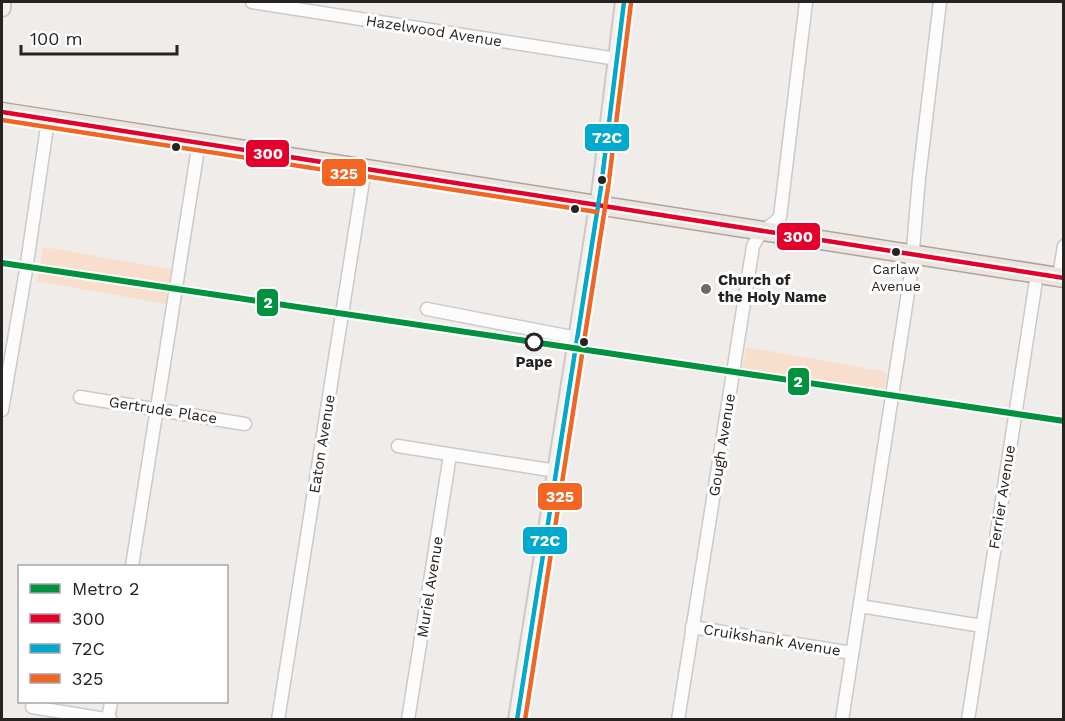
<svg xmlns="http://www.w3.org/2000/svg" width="1065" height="721" viewBox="0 0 1065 721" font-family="'Work Sans',sans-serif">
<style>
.green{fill:#f7decd}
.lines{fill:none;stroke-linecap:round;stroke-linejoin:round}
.street-casing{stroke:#ccc9c8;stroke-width:15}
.secondary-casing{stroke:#ccc9c8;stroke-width:20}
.primary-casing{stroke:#b0a399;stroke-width:21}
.street{stroke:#fdfcfc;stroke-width:12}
.secondary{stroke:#f4f0ed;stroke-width:16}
.primary{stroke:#ece4df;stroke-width:18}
.bus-1-casing{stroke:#fff;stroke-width:9}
.bus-2-casing{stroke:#fff;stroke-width:9}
.bus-3-casing{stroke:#fff;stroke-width:9}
.bus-1{stroke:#e4002b;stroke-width:4.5}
.bus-2{stroke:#00a9ce;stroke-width:4.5}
.bus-3{stroke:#f26522;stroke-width:4.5}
.metro-1-casing{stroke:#fff;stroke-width:10}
.metro-1{stroke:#00923f;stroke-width:6}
.bus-dot{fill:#252423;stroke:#fff;stroke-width:2}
.poi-dot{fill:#6c6a69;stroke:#fff;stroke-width:2}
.stop-dot{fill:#fff;stroke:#252423;stroke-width:3}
.labels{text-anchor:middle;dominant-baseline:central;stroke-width:6;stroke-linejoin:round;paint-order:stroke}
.bus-label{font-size:14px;fill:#252423;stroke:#fff}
.street-label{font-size:15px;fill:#252423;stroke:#fff}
.poi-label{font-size:15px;font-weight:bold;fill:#252423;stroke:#fff;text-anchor:start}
.stop-label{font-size:15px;font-weight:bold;fill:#252423;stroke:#fff}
.line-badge{stroke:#fff;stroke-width:2}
.badge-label{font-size:16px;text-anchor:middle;font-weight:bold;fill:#fff}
</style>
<rect width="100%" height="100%" fill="#efecea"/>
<!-- green -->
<g class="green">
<path d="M 43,247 L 171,269 L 166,304 L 37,281 Z"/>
<path d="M 746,347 L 887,372 L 884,393 L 742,371 Z"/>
</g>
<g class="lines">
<!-- street casing -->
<g class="street-casing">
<g id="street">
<path d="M 252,2 L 617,59"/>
<path d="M 1059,277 L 1064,246"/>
<path d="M 427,309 L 577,338"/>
<path d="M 80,397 L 245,424"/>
<path d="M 2,410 L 26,270 L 48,120"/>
<path d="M 398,446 L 556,471"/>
<path d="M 132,566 L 199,142"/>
<path d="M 860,606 L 982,626"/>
<path d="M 692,627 L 852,653"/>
<path d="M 32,707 L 111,720"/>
<path d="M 108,720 L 111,702"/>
<path d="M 278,720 L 365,168"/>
<path d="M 408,720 L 450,455"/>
<path d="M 678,720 L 753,246 L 762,231 L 774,223 L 780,217 L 806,2"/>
<path d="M 842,720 L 911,273 L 919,178 L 940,2"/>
<path d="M 968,720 L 1037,274"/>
</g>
</g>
<!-- secondary casing -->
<g class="secondary-casing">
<g id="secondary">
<path d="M 2,8 L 2,2"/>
<path d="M 517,720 L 601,187 L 624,2"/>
</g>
</g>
<!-- primary casing -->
<g class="primary-casing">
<path id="primary" d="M 2,112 L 1064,278"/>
</g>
<!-- street -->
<use href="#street" class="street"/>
<!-- secondary -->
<use href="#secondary" class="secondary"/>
<!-- primary -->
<use href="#primary" class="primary"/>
<!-- bus-1 casing -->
<g class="bus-1-casing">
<path id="bus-1" d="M 2,112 L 1064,278"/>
</g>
<!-- bus-2 casing -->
<g class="bus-2-casing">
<path id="bus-2" d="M 517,720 L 601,187 L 624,2"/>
</g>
<!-- bus-3 casing -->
<g class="bus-3-casing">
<g id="bus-3">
<path d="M 2,120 L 597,212"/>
<path d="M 525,720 L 608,188 L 631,3"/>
</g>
</g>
<!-- bus-1 -->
<use href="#bus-1" class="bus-1"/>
<!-- bus-2 -->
<use href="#bus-2" class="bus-2"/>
<!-- bus-3 -->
<use href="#bus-3" class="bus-3"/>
<!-- metro-1 casing -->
<g class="metro-1-casing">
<path id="metro-1" d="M 2,263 L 1064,421"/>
</g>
<!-- metro-1 -->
<use href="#metro-1" class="metro-1"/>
</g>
<!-- markers -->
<g class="bus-dot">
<circle cx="176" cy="147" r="5"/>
<circle cx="602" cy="180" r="5"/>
<circle cx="575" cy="209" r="5"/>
<circle cx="896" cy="252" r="5"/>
<circle cx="584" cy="342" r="5"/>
</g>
<circle class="poi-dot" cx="706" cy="289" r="6"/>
<circle class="stop-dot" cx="534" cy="342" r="8"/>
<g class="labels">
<!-- bus labels -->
<g class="bus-label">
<text x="896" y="269">Carlaw<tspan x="896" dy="17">Avenue</tspan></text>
</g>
<!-- street labels -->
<g class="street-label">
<text transform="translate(434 31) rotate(9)">Hazelwood Avenue</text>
<text transform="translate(163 410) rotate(9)">Gertrude Place</text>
<text transform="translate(322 444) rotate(-81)">Eaton Avenue</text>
<text transform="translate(722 445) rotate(-81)">Gough Avenue</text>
<text transform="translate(1002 497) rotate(-81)">Ferrier Avenue</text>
<text transform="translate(430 587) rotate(-81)">Muriel Avenue</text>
<text transform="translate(772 640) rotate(9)">Cruikshank Avenue</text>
</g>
<!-- poi labels -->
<g class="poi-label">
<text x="718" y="280">Church of<tspan x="718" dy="17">the Holy Name</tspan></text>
</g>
<!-- stop labels -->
<g class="stop-label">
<text x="534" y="362">Pape</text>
</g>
</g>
<g class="line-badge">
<rect x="584" y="123" width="46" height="29" rx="6" fill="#00a9ce"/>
<rect x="245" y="139" width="45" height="29" rx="6" fill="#e4002b"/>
<rect x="321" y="158" width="46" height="29" rx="6" fill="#f26522"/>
<rect x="776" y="222" width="45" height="29" rx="6" fill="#e4002b"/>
<rect x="256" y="288" width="23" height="29" rx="6" fill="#00923f"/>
<rect x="787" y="367" width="23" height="29" rx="6" fill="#00923f"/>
<rect x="537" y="482" width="46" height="29" rx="6" fill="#f26522"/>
<rect x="522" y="526" width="46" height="29" rx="6" fill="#00a9ce"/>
</g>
<g class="badge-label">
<text x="607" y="143">72C</text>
<text x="268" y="159">300</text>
<text x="344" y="179">325</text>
<text x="798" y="242">300</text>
<text x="268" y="308">2</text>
<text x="798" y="387">2</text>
<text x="560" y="502">325</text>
<text x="545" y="546">72C</text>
</g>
<!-- border -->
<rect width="1065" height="721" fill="none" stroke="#252423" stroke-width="6"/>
<!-- legend -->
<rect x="18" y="565" width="210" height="138" fill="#ffffff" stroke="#a8a7a7" stroke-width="1.5"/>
<rect x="30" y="584" width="30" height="9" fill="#00923f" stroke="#a8a7a7" stroke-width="1.5"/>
<text x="72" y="595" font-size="18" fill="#252423">Metro 2</text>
<rect x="30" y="614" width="30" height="9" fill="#e4002b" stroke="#a8a7a7" stroke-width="1.5"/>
<text x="72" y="625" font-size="18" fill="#252423">300</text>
<rect x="30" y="644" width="30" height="9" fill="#00a9ce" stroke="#a8a7a7" stroke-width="1.5"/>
<text x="72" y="655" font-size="18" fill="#252423">72C</text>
<rect x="30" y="674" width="30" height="9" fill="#f26522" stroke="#a8a7a7" stroke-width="1.5"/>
<text x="72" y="685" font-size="18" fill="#252423">325</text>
<!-- scale -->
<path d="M21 45v9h156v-9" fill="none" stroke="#252423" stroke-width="3"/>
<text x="30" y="45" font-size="18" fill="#252423" stroke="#ffffff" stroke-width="4.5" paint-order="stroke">100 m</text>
</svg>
